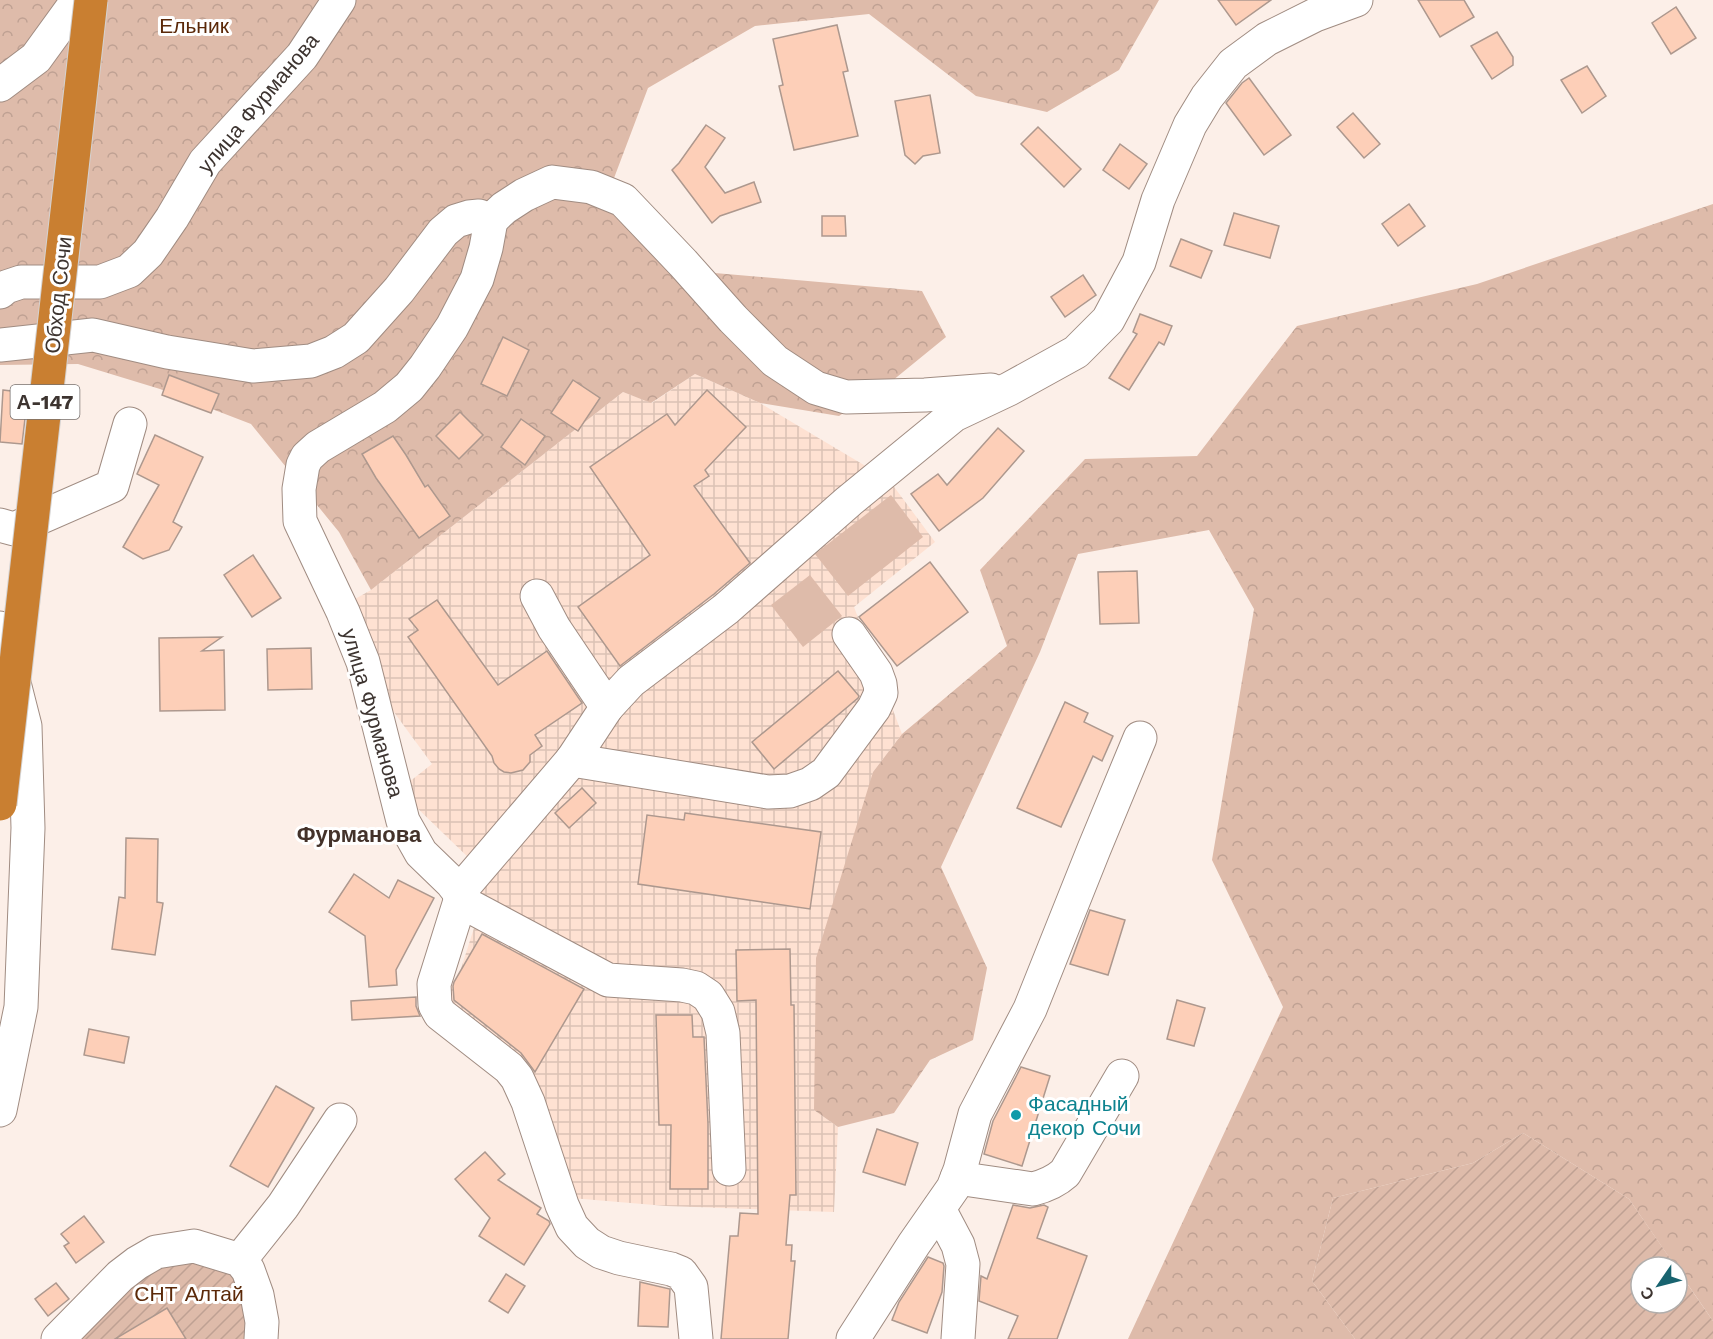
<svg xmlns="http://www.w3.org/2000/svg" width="1713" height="1339" viewBox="0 0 1713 1339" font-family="'Work Sans',sans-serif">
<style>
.industrial{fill:url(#industrial-grid)}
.green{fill:#debbaa}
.forest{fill:url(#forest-crowns)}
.garden{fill:url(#garden-furrows)}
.building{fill:#fdcfb8;stroke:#ad988e;stroke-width:1.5}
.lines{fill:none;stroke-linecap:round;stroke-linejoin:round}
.minor-casing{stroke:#a08c82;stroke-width:35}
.minor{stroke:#fff;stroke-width:33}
.highway-bridge-casing{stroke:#d4d2d1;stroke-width:35;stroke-linecap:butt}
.highway-bridge{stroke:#c97f31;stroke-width:33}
.culture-dot{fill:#0f9aa8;stroke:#fff;stroke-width:2}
.labels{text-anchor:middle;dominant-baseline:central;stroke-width:6;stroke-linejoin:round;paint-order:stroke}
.shield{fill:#fff;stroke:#77716e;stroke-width:1.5}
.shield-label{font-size:20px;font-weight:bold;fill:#3d3430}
.park-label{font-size:21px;fill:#5b2909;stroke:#fff}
.street-label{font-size:21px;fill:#3d3430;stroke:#fff}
.culture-label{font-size:21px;fill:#0d838f;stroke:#fff;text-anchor:start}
.neighbourhood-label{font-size:22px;font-weight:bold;fill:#43322a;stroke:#fff}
</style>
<defs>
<pattern id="industrial-grid" width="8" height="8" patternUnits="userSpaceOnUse" patternTransform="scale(1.5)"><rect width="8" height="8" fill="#fee1d2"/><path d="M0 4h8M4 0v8" fill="none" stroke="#dbc2b5"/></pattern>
<pattern id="forest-crowns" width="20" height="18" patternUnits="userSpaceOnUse" patternTransform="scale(1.5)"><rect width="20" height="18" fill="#debbaa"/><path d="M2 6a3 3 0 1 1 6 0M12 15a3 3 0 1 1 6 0" fill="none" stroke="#bfa193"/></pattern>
<pattern id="garden-furrows" width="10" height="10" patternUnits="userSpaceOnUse" patternTransform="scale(1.5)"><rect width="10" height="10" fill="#debbaa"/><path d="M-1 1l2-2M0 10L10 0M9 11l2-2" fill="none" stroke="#bfa193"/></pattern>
</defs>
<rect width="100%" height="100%" fill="#fcefe8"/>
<!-- industrial -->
<path class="industrial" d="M 695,374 L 760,403 L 889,480 L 935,542 L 854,607 L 902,734 L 873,772 L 814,1110 L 838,1127 L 834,1212 L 666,1206 L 571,1198 L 532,1078 L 441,999 L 458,978 L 482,903 L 474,863 L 413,804 L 409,782 L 432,764 L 385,700 L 355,599 L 371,590 L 623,392 L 652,403 Z"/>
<!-- green -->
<g class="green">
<path d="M 891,495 L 923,537 L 848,596 L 815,554 Z"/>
<path d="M 810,575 L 842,616 L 803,647 L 771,605 Z"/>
</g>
<!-- forest -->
<g class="forest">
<path d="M 0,0 L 1159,0 L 1119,70 L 1047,112 L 976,96 L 869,14 L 755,26 L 648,88 L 608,194 L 680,270 L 922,291 L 946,337 L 892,381 L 839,416 L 760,403 L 695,374 L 651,403 L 623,392 L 371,590 L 339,532 L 251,424 L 160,389 L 78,364 L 0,365 Z"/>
<path d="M 1713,204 L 1713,1321 L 1629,1199 L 1523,1133 L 1473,1163 L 1333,1198 L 1312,1281 L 1355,1339 L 1128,1339 L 1283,1007 L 1212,860 L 1254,609 L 1209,530 L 1078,554 L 1040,652 L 941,867 L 987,968 L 973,1040 L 930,1060 L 894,1113 L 838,1127 L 814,1110 L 816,958 L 873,772 L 902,734 L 1007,646 L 980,570 L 1085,459 L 1197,456 L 1297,326 L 1477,284 Z"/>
</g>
<!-- garden -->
<g class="garden">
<path d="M 1523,1133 L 1629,1199 L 1676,1267 L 1641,1267 L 1641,1303 L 1677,1303 L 1677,1269 L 1713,1321 L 1713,1339 L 1355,1339 L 1312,1281 L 1333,1198 L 1473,1163 Z"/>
<path d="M 240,1260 L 261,1339 L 58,1339 L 137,1263 Z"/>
</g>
<!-- building -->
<g class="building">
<path d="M 1218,0 L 1271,0 L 1236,25 Z"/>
<path d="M 1418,0 L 1464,0 L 1474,17 L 1440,37 Z"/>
<path d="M 1676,7 L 1696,38 L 1671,54 L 1652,23 Z"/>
<path d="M 837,25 L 848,71 L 843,72 L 858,136 L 794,150 L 779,86 L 783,85 L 773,39 Z"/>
<path d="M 1497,32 L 1513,57 L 1513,65 L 1492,79 L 1471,46 Z"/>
<path d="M 1587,66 L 1606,96 L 1582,113 L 1561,80 Z"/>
<path d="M 1249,78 L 1291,135 L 1264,155 L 1226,103 L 1242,83 Z"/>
<path d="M 930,95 L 940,153 L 923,156 L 915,164 L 905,155 L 895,101 Z"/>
<path d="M 1353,113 L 1380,144 L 1364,158 L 1337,127 Z"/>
<path d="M 706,125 L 725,138 L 705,167 L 725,193 L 754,182 L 761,202 L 720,216 L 712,223 L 672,170 L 679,163 Z"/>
<path d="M 1038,127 L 1081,169 L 1064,187 L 1021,144 Z"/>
<path d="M 1120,144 L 1147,164 L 1129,189 L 1103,170 Z"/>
<path d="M 1409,204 L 1425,226 L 1398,246 L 1382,224 Z"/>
<path d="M 1234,213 L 1279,226 L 1270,258 L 1224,245 Z"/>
<path d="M 822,216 L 845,216 L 846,236 L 822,236 Z"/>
<path d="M 1181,239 L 1212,251 L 1201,278 L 1170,266 Z"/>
<path d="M 1083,275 L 1096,295 L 1065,317 L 1051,297 Z"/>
<path d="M 1140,314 L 1172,326 L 1164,345 L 1159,342 L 1129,390 L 1109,378 L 1137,334 L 1133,332 Z"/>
<path d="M 503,337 L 529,350 L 507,396 L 481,384 Z"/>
<path d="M 169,375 L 219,394 L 211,413 L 162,395 Z"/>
<path d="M 573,380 L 600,398 L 578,431 L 551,413 Z"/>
<path d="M 3,390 L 28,393 L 22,444 L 0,442 Z"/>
<path d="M 707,390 L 746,427 L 705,470 L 709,476 L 694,486 L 750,563 L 714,594 L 620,666 L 578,607 L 650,555 L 590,467 L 667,414 L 675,425 Z"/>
<path d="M 460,412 L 483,435 L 459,459 L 436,436 Z"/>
<path d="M 521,419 L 545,436 L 525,465 L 501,447 Z"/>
<path d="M 998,428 L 1024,451 L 983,498 L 939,531 L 911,494 L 938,474 L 947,485 Z"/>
<path d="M 155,435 L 203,457 L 173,522 L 182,527 L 169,550 L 143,559 L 123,547 L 159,485 L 137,474 Z"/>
<path d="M 393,436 L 406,455 L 425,487 L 428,485 L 450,516 L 419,538 L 376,478 L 362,454 Z"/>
<path d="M 253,555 L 281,598 L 252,617 L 224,575 Z"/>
<path d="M 930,562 L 968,612 L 897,666 L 859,617 Z"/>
<path d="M 1137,571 L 1139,623 L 1100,624 L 1098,572 Z"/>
<path d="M 437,600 L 498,685 L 547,651 L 582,703 L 535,735 L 542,746 L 530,755 L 530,762 L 523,770 L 511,773 L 504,772 L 499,769 L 494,763 L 492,756 L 408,637 L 418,630 L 409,619 Z"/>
<path d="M 222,637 L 202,651 L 224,650 L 225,710 L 160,711 L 159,638 Z"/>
<path d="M 311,648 L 312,689 L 268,690 L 267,649 Z"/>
<path d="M 838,671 L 859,696 L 858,698 L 774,769 L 752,742 Z"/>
<path d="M 1065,702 L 1088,713 L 1084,722 L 1113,736 L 1102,761 L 1093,756 L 1061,827 L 1017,808 Z"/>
<path d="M 582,788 L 596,803 L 569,828 L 555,813 Z"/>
<path d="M 685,813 L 821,832 L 810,909 L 638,884 L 647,815 L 684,820 Z"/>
<path d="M 126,838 L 158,839 L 157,902 L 163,903 L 155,955 L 112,949 L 119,897 L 125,898 Z"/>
<path d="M 354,874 L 389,898 L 398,880 L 434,898 L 396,970 L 397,985 L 369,987 L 365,936 L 329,912 Z"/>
<path d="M 1090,910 L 1125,920 L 1108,975 L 1070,964 Z"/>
<path d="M 482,934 L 584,989 L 535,1072 L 521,1053 L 454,1000 L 453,986 L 454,982 Z"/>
<path d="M 790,949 L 791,1005 L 794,1005 L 796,1195 L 790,1195 L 786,1245 L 792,1245 L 791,1261 L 795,1261 L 788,1339 L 721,1339 L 730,1236 L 738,1236 L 740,1213 L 758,1214 L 756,1000 L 737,1001 L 736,950 Z"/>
<path d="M 416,997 L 416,1006 L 420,1016 L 352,1020 L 351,1001 Z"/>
<path d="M 1177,1000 L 1205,1008 L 1194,1046 L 1167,1039 Z"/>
<path d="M 656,1015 L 692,1015 L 693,1037 L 704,1037 L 708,1124 L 708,1189 L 670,1189 L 671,1125 L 659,1125 Z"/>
<path d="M 89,1029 L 129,1037 L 124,1063 L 84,1055 Z"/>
<path d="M 1021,1067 L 1050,1076 L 1022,1166 L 984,1154 L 993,1121 Z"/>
<path d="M 276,1086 L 314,1108 L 268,1187 L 230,1166 Z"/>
<path d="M 877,1129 L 918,1143 L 905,1185 L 863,1172 Z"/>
<path d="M 485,1152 L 505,1174 L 498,1180 L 541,1208 L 537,1214 L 549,1221 L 550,1224 L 524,1265 L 479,1236 L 490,1218 L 455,1179 Z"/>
<path d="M 1013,1205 L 1030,1208 L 1044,1205 L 1048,1207 L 1037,1238 L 1087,1256 L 1057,1339 L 1008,1339 L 1018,1316 L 979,1301 L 981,1276 L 987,1279 Z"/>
<path d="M 84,1216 L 104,1242 L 76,1263 L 64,1246 L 69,1243 L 61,1234 Z"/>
<path d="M 928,1257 L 943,1263 L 944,1266 L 942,1292 L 927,1333 L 892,1320 L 899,1302 Z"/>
<path d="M 506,1274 L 525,1286 L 508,1313 L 489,1301 Z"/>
<path d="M 640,1282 L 670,1289 L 668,1327 L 638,1326 Z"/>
<path d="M 56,1283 L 69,1299 L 48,1316 L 35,1299 Z"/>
<path d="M 167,1308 L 186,1339 L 115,1339 Z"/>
</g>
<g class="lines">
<!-- minor casing -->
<g class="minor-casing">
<g id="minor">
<path d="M 0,85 L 36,58 L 78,0"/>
<path d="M 489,222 L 504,208 L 524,195 L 552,182 L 591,187 L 623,200 L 683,263 L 733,319 L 775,361 L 816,388 L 846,397 L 925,395 L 991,390"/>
<path d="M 0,292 L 6,287 L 21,282 L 100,282 L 129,271 L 148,253 L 172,218 L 205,162 L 302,56 L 339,0"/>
<path d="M 0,345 L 93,335 L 167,352 L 253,366 L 311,361 L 334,352 L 356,338 L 399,290 L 443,232 L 456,221 L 469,217 L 479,216 L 487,219 L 489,222"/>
<path d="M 0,525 L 14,529 L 112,486 L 130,424"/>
<path d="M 537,596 L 554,628 L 607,707"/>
<path d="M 0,628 L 25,726 L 28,828 L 21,1007 L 0,1110"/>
<path d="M 572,760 L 768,792 L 790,791 L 810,784 L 826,773 L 874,708 L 881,693 L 880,684 L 876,673 L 849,634"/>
<path d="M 459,892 L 452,883 L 421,853 L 403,821 L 363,662 L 343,612 L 300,521 L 299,489 L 303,465 L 307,457 L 318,447 L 385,407 L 409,387 L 425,367 L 452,327 L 477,279 L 486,248 L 490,226 L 489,222"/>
<path d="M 460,901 L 608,980 L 682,985 L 696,988 L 708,996 L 718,1012 L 723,1033 L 729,1169"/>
<path d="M 957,1178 L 1033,1189 C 1045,1186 1055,1182 1065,1173 L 1122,1076"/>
<path d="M 939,1209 L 958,1245 L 963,1264 L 958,1339"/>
<path d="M 240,1260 L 283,1206 L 340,1120"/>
<path d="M 58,1339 L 120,1276 L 137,1263 L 156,1252 L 194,1246 L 240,1260 L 248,1270 L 257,1295 L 262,1322 L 261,1339"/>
<path d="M 696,1339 L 691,1287 L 681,1273 L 671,1269 L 619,1258 L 601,1252 L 587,1243 L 572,1227 L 562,1205 L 528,1102 L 517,1078 L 509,1068 L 440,1014 L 435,1005 L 434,984 L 460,901 L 459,892 L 572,760 L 607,707 L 631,681 L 726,609 L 849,501 L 954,415 L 1009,389 L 1076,352 L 1108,320 L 1139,262 L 1158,200 L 1190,125 L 1207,97 L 1233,64 L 1267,39 L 1315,15 L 1356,0"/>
<path d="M 853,1339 L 914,1244 L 953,1188 L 960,1170 L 975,1114 L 1030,1009 L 1094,849 L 1140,738"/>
</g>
</g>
<!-- minor -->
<use href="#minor" class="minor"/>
<!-- highway-bridge casing -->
<g class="highway-bridge-casing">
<path id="highway-bridge" d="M 0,804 L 91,0"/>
</g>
<!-- highway-bridge -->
<use href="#highway-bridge" class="highway-bridge"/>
</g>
<!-- markers -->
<circle class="culture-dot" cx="1016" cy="1115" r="6"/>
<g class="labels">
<!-- shield labels -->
<rect class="shield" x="10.5" y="385" width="69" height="34" rx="4.5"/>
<g class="shield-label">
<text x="45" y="402">А-147</text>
</g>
<!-- park labels -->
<g class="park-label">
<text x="194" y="25">Ельник</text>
<text x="189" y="1293">СНТ Алтай</text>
</g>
<!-- street labels -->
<g class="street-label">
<text transform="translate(258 103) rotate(-50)">улица Фурманова</text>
<text transform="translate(58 295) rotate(-84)">Обход Сочи</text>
<text transform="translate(373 713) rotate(74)">улица Фурманова</text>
</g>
<!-- culture labels -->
<g class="culture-label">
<text x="1028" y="1103">Фасадный<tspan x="1028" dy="24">декор Сочи</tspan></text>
</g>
<!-- neighbourhood labels -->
<g class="neighbourhood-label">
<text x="359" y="834">Фурманова</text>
</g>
</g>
<!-- north arrow -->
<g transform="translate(1659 1285) rotate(235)"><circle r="28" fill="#ffffff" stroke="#b1aeac" stroke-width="1.5"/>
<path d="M0-4.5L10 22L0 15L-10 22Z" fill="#18636f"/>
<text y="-9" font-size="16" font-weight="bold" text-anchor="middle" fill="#3d3430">С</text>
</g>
</svg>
